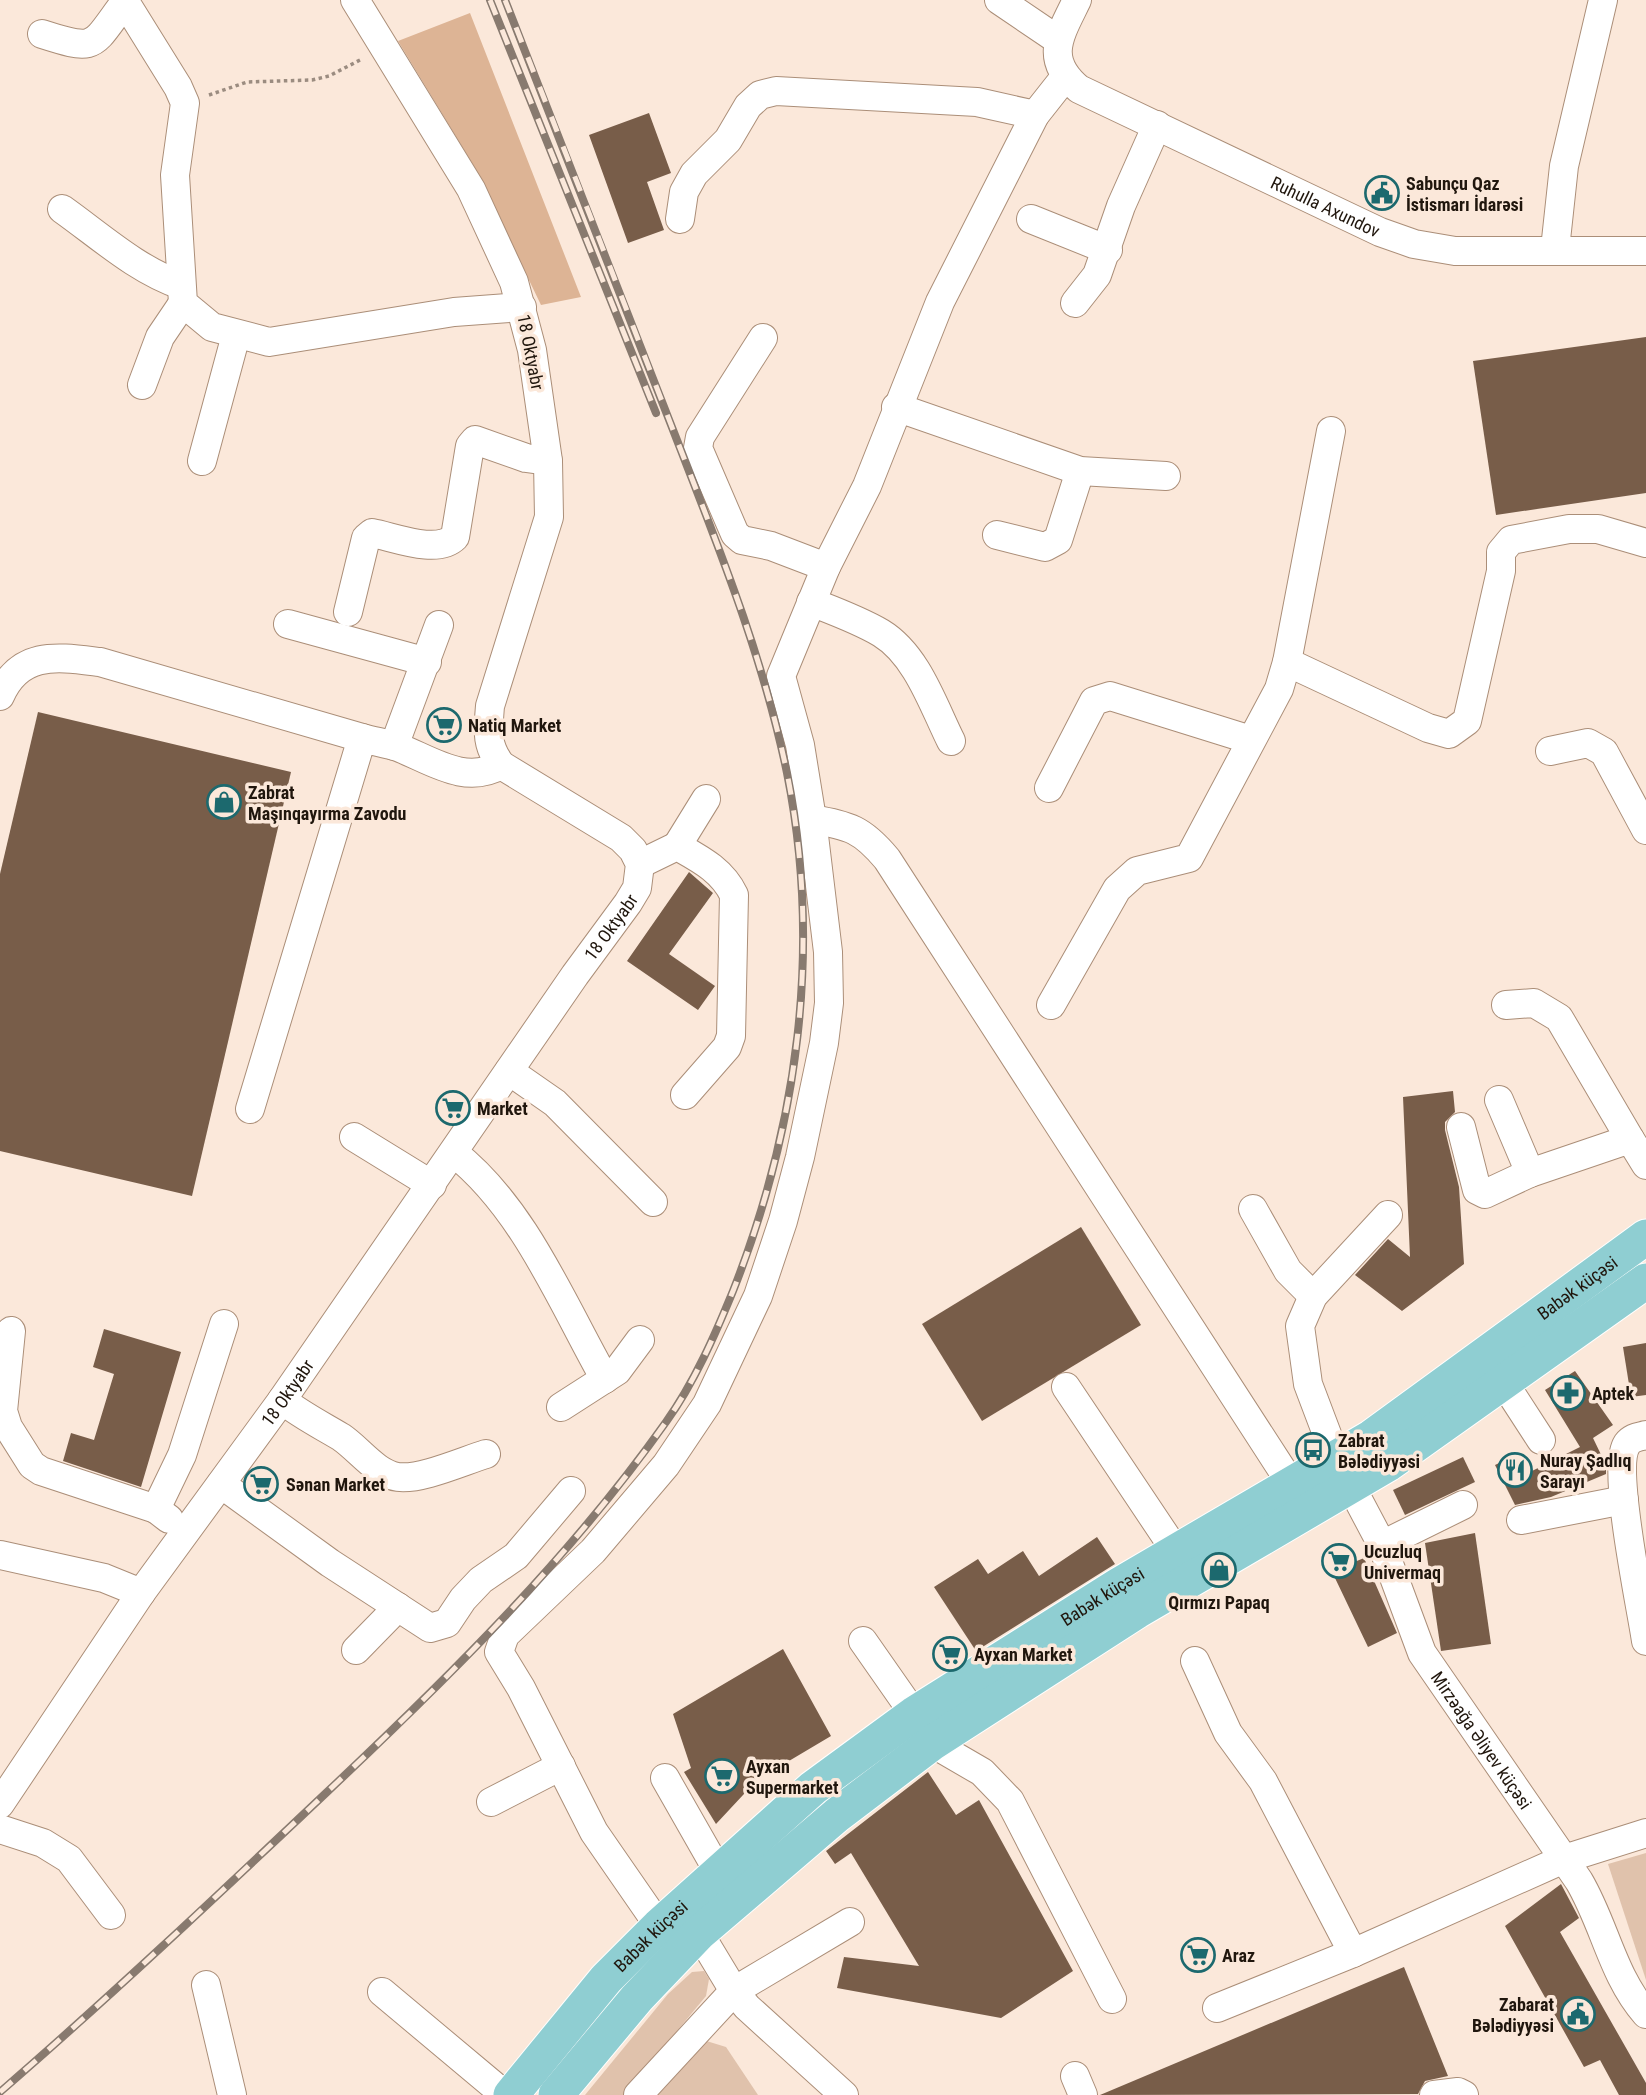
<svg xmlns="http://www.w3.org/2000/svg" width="1646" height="2095" viewBox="0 0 1646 2095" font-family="'Roboto Condensed',sans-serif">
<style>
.green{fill:#e0c2ac}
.forest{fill:#ddb495}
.building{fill:#785d49}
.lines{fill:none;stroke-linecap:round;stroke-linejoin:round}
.minor-casing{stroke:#ab8e78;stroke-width:30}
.major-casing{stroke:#fff;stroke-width:37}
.path{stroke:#9b8c80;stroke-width:3.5;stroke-dasharray:3.5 3.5;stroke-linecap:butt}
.minor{stroke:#fff;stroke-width:28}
.major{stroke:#8fced2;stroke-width:35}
.rail-casing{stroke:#887a6f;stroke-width:8}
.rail{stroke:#fbe8da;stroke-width:5;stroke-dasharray:16;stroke-linecap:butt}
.labels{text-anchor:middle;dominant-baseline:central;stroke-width:7;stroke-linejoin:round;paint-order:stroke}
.poi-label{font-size:18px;font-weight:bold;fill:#20160d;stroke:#fbe8da;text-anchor:start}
.street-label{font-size:18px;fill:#20160d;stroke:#fbe8da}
</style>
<rect width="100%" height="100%" fill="#fbe8da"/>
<!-- green -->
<g class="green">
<path d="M 1646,1853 L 1646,1980 L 1608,1864 Z"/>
<path d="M 704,1971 L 709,1979 L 706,1996 L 624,2095 L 585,2095 L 668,1994 L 692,1972 Z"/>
<path d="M 700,2039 L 726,2047 L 758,2095 L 647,2095 Z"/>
</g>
<!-- forest -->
<path class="forest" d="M 470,13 L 581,297 L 541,305 L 475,168 L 398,41 Z"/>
<!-- building -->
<g class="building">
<path d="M 649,113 L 671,173 L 647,182 L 664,230 L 628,243 L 589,135 Z"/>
<path d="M 1646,337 L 1646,493 L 1496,515 L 1473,361 Z"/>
<path d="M 38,712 L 291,772 L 192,1196 L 0,1151 L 0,874 Z"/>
<path d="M 689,872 L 713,893 L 669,954 L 715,986 L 698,1010 L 627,961 Z"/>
<path d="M 1453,1091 L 1455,1112 L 1445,1122 L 1445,1130 L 1459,1187 L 1464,1264 L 1402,1311 L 1355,1275 L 1388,1239 L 1410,1257 L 1403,1097 Z"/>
<path d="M 1081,1227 L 1141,1325 L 982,1421 L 922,1324 Z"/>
<path d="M 104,1329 L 181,1352 L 141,1487 L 63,1461 L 71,1433 L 94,1440 L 114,1374 L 93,1367 Z"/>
<path d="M 1646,1343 L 1646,1395 L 1631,1397 L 1623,1347 Z"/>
<path d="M 1575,1371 L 1613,1425 L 1593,1438 L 1606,1465 L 1606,1474 L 1551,1497 L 1515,1505 L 1495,1465 L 1520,1453 L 1530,1472 L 1580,1447 L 1545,1390 Z"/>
<path d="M 1463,1457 L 1475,1482 L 1405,1515 L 1393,1490 Z"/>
<path d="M 1475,1533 L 1491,1644 L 1441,1651 L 1425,1543 Z"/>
<path d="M 1097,1537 L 1115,1564 L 976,1651 L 934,1587 L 978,1559 L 988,1574 L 1023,1551 L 1039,1576 Z"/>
<path d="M 1347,1552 L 1352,1563 L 1364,1558 L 1397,1633 L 1368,1647 L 1324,1555 Z"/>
<path d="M 783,1649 L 831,1736 L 757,1780 L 716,1824 L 684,1772 L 691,1768 L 673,1714 Z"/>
<path d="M 928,1772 L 956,1815 L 979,1800 L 1073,1971 L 1001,2018 L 837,1988 L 844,1957 L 919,1966 L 851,1853 L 835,1864 L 826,1851 Z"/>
<path d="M 1561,1884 L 1579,1918 L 1560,1932 L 1646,2083 L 1646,2095 L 1619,2095 L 1600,2060 L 1584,2067 L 1505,1926 Z"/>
<path d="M 1404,1967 L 1448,2076 L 1425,2081 L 1418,2094 L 1100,2095 Z"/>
</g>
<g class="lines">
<!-- minor casing -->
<g class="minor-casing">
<g id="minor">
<path d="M 124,0 L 178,87 L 185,103 L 175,175 L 183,303 L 212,327 L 269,342 L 454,312 L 522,307"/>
<path d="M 999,0 L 1058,40"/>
<path id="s1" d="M 1077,0 C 1060,35 1043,59 1079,89 L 1380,232 L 1414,244 L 1455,251 L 1646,251"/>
<path d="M 42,34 C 98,52 91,47 125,2"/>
<path d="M 62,209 C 100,236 137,270 181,285"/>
<path d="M 680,219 L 684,192 L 694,174 L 728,140 L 748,106 L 760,95 L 776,91 L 977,102 L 1035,115"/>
<path d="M 1031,219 L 1108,250"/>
<path d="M 1555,249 L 1564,166 L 1603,0"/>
<path d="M 1075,303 L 1097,275 L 1121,206 L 1157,125"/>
<path d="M 763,338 L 700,437 L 698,448 L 735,534 L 742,540 L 771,546 L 826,567"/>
<path d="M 142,385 L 160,337 L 183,303"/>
<path d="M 896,407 L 1080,471 L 1166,476"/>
<path d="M 202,461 L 236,335"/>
<path d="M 997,535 L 1045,547 L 1058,540 L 1080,471"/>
<path d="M 811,602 C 834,611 859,620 881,633 C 917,655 933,705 951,741"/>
<path d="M 348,612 L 366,538 L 372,533 C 394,537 437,555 455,537 L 470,446 L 475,440 L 526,458 L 548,461"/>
<path d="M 288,624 L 427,662"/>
<path d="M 1287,662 L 1428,728 L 1449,734 L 1467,721 L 1501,571 L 1501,552 L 1511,540 L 1569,529 L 1598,529 L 1646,543"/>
<path d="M 0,696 C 20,650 58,657 100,662 L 362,738"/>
<path d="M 394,746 L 439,625"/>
<path d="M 1550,751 L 1588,743 L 1604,752 L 1646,830"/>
<path d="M 1049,788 L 1094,701 L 1110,696 L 1251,740"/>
<path d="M 812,819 C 850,826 862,829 887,859 L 1290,1482"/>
<path d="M 677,846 L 706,799"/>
<path d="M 640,864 L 677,846 C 700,859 722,870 734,895 L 731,1036 L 727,1047 L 685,1095"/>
<path d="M 1051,1005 L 1117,889 L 1137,871 L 1189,858 L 1279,689 L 1287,662 L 1331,431"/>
<path d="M 1506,1005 L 1534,1003 L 1559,1018 L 1630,1139"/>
<path d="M 509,1071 L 555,1103 L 653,1202"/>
<path d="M 1499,1100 L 1530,1173"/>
<path d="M 250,1109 L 362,738 C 373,741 384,743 395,746 C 430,759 464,786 501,765"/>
<path d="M 1461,1127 L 1477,1190 L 1485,1194 L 1530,1173 L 1630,1139 L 1646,1165"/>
<path d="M 354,1137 L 432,1185"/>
<path d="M 454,1153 C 524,1208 562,1303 605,1379"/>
<path d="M 1253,1209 L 1288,1271 L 1313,1296"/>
<path id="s2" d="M 1388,1215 L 1313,1296 L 1300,1326 L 1308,1384 L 1336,1458 L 1382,1545 L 1422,1653 L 1579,1881 C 1605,1925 1612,1975 1646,2014"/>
<path d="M 11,1331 L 3,1411 L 8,1427 L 32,1465 L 41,1471 L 156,1509"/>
<path d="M 1504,1383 L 1541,1440"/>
<path d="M 1066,1387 L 1175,1550"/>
<path d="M 282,1400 C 301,1415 321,1425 341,1437 C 359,1449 376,1474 398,1477 C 421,1480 463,1461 486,1454"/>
<path d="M 561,1407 L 617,1371 L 640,1340"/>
<path d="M 1646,1435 C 1639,1437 1632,1437 1627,1444 C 1611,1468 1641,1606 1646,1641"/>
<path d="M 221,1484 L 330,1563 L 430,1628 L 447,1623 L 463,1599 L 481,1580 L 516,1556 L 571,1491"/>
<path d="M 169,1519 L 156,1509 L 182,1455 L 224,1324"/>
<path d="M 1521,1520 L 1624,1500"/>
<path d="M 1382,1545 L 1463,1505"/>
<path d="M 0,1555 L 104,1578 L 141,1593"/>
<path d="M 863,1641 L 914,1714"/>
<path d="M 356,1650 L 398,1607"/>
<path d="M 1195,1661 L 1228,1733 L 1263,1781 L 1353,1953"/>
<path d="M 932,1743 L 982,1772 L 1010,1801 L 1112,1999"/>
<path d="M 665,1778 L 718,1871"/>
<path d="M 491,1802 L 561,1766"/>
<path id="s3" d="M 0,1804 L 141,1593 L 282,1400 L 575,975 L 628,903 L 637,888 L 640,864 L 633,850 L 621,838 L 501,765 C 486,745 488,731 490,706 L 549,517 L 548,461 L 532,350 L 514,282 L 471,189 L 355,0"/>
<path d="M 0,1829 L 43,1843 L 69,1859 L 111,1915"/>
<path d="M 659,1926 L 594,1832 L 521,1688 L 499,1652 L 505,1635 L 593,1551 L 666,1465 L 707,1404 L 758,1296 L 783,1221 L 800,1157 L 824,1043 L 829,1003 L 828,952 L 812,819 L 800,745 L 781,676 L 826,567 L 867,486 L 940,302 L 1035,115 L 1065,77"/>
<path d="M 699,1933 L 734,1991 L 747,2007 L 844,2095"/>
<path d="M 206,1985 L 232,2095"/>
<path d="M 382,1992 L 505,2095"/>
<path d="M 1217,2008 L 1353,1953 L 1564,1859 L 1646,1833"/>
<path d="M 1075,2076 L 1083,2095"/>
<path d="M 638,2095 L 734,1991 L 850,1922"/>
<path d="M 1434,2095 L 1458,2092 L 1464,2095"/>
</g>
</g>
<!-- major casing -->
<g class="major-casing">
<g id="major">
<path id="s4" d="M 511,2095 L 606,1979 L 659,1926 L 813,1788 L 914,1714 L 1119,1585 L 1372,1437 L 1646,1237"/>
<path d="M 556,2095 L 637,1998 L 699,1933 L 837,1815 L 932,1743 L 1137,1611 L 1388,1464 L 1646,1281"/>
</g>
</g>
<!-- path -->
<path class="path" d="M 209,95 L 247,82 L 312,80 L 329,76 L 362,59"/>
<!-- minor -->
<use href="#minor" class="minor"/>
<!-- major -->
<use href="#major" class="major"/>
<!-- rail casing -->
<g class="rail-casing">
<g id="rail">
<path d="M 490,0 L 656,413"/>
<path d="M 0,2092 C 112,1995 219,1894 326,1793 C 448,1678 569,1559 666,1422 C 694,1383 715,1335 733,1291 C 798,1126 822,948 787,773 C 763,656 718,546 675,435 C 619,290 563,145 505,0"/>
</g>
</g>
<!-- rail -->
<use href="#rail" class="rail"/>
</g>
<!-- icons -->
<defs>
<g id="civic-ring" transform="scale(1.75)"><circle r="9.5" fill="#fbe8da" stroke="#1c696e" stroke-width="1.5"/><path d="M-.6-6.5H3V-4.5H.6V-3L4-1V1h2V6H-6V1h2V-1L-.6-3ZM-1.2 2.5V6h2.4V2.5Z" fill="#1c696e"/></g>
<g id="supermarket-ring" transform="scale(1.75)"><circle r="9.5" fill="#fbe8da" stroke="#1c696e" stroke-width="1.5"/><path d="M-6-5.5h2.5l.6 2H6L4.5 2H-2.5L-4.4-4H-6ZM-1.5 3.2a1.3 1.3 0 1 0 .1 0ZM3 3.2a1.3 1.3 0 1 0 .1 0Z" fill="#1c696e"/></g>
<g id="shop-ring" transform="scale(1.75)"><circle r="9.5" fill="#fbe8da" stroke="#1c696e" stroke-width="1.5"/><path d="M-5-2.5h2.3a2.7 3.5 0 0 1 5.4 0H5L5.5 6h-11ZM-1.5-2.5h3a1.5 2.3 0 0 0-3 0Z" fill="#1c696e"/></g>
<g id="pharmacy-ring" transform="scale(1.75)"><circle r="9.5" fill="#fbe8da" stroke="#1c696e" stroke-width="1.5"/><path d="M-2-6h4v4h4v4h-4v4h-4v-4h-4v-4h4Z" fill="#1c696e"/></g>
<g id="bus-ring" transform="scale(1.75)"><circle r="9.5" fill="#fbe8da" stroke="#1c696e" stroke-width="1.5"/><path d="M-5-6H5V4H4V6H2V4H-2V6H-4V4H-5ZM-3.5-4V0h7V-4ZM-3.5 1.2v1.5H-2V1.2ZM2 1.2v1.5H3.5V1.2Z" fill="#1c696e"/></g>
<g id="restaurant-ring" transform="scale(1.75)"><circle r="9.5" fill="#fbe8da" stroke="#1c696e" stroke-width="1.5"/><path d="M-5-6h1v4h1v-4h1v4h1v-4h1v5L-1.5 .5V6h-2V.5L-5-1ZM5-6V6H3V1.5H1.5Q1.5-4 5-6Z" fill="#1c696e"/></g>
</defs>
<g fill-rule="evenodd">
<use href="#civic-ring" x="1382" y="193"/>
<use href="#supermarket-ring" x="444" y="725"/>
<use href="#shop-ring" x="224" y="802"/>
<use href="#supermarket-ring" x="453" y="1108"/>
<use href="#pharmacy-ring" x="1568" y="1393"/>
<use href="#bus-ring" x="1313" y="1450"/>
<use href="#restaurant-ring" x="1515" y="1470"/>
<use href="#supermarket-ring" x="261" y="1484"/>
<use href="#supermarket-ring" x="1339" y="1561"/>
<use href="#shop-ring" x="1219" y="1570"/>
<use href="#supermarket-ring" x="950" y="1654"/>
<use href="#supermarket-ring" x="722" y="1776"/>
<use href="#supermarket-ring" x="1198" y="1955"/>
<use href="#civic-ring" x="1578" y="2014"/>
</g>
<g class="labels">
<!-- poi labels -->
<g class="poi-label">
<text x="1406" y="183">Sabunçu Qaz<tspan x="1406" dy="21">İstismarı İdarəsi</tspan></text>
<text x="468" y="725">Natiq Market</text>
<text x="248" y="792">Zabrat<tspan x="248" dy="21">Maşınqayırma Zavodu</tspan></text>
<text x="477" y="1108">Market</text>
<text x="1592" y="1393">Aptek</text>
<text x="1338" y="1440">Zabrat<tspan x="1338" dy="21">Bәlәdiyyәsi</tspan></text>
<text x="1540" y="1460">Nuray Şadlıq<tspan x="1540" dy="21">Sarayı</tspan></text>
<text x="286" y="1484">Sənan Market</text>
<text x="1364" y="1551">Ucuzluq<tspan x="1364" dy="21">Univermaq</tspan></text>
<text x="1219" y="1602" text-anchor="middle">Qırmızı Papaq</text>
<text x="974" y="1654">Ayxan Market</text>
<text x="746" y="1766">Ayxan<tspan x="746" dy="21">Supermarket</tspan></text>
<text x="1222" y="1955">Araz</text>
<text x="1554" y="2004" text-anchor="end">Zabarat<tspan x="1554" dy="21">Bələdiyyəsi</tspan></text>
</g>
<!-- street labels -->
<g class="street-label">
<text stroke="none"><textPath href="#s1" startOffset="373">Ruhulla Axundov</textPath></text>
<text transform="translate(531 352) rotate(79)">18 Oktyabr</text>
<text stroke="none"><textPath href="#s3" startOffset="1069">18 Oktyabr</textPath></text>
<text stroke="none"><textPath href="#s4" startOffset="1346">Babək küçəsi</textPath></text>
<text stroke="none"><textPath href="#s3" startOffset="502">18 Oktyabr</textPath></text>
<text stroke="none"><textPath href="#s4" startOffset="779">Babək küçəsi</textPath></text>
<text stroke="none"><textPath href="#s2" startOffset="600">Mirzəağa Əliyev küçəsi</textPath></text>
<text stroke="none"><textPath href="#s4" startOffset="212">Babək küçəsi</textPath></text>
</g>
</g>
</svg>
